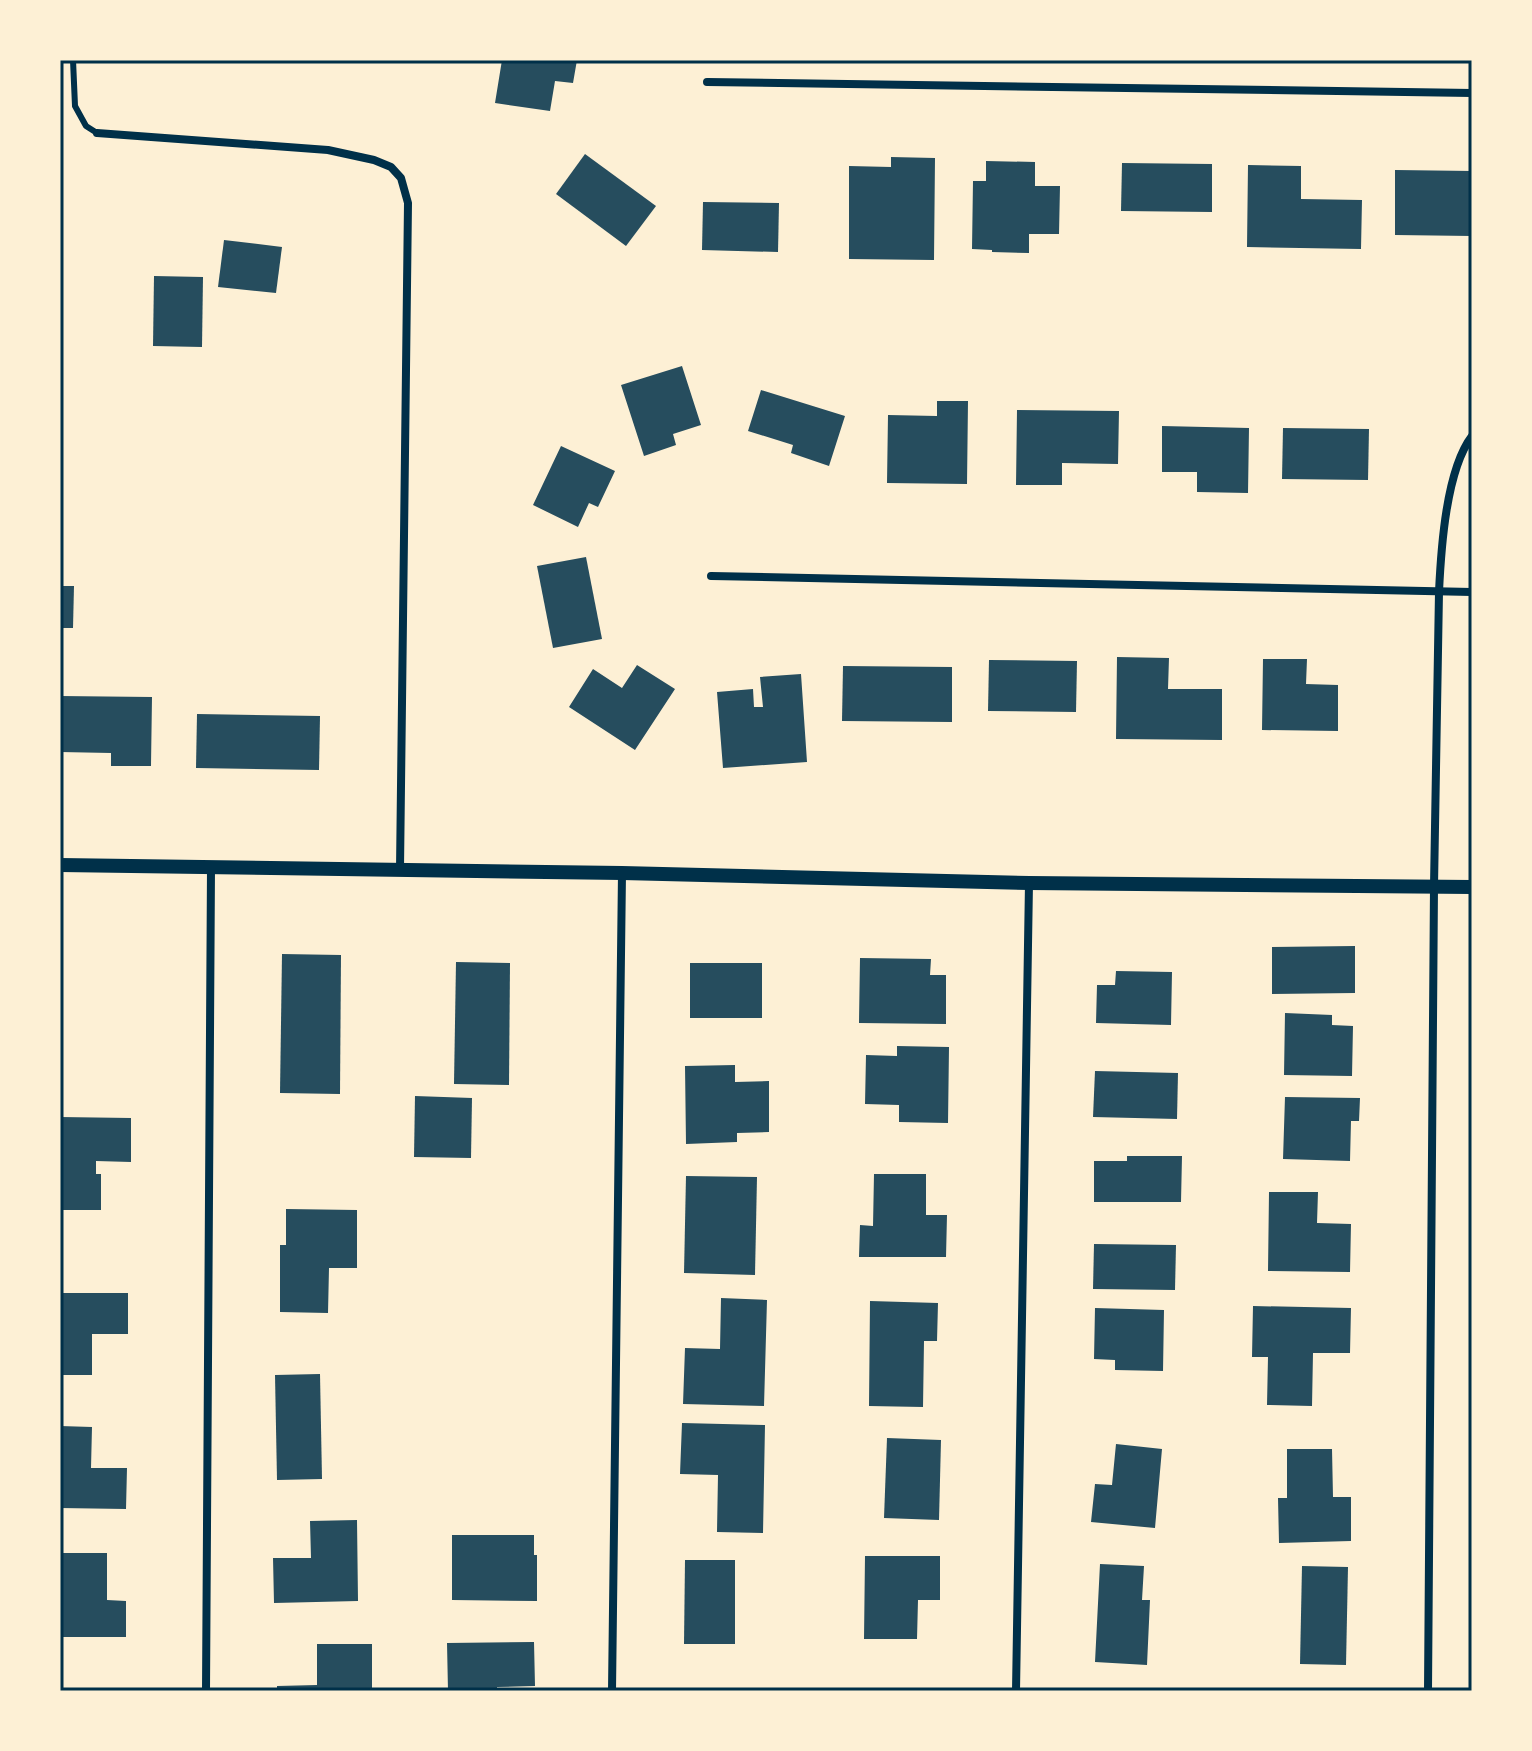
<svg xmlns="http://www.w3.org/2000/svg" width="1532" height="1751" viewBox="0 0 1532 1751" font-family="'Sofia Sans Condensed',sans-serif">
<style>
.building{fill:#264d5e}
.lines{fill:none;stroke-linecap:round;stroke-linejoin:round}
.service{stroke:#003049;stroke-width:6}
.minor{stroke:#003049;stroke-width:8}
.tertiary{stroke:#003049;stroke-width:14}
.neatline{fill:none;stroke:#003049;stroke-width:3}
</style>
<rect width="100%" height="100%" fill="#fdf0d5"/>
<!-- building -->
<g class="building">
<path d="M 502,60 L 577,60 L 573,83 L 555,81 L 550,111 L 495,103 Z"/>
<path d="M 585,154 L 656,206 L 626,246 L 556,194 Z"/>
<path d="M 891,157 L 935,158 L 934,260 L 849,259 L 849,166 L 891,167 Z"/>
<path d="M 986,161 L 1035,162 L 1035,186 L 1060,186 L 1059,234 L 1029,234 L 1029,253 L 992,252 L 992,250 L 972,249 L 973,181 L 986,181 Z"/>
<path d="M 1122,163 L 1212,164 L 1212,212 L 1121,211 Z"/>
<path d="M 1248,165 L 1301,166 L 1301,199 L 1362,200 L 1361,249 L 1247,247 Z"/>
<path d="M 1395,170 L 1472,171 L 1472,236 L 1395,235 Z"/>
<path d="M 703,202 L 779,203 L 778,252 L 702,250 Z"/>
<path d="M 224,240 L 282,247 L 276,293 L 218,287 Z"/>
<path d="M 154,276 L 203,277 L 202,347 L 153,346 Z"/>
<path d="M 682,366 L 701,425 L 673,434 L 676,445 L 644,456 L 621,385 Z"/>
<path d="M 761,390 L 845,416 L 829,466 L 791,453 L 793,445 L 748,431 Z"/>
<path d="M 937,401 L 968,401 L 967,484 L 887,483 L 888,415 L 937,416 Z"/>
<path d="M 1017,410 L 1119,411 L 1118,464 L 1062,463 L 1062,485 L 1016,485 Z"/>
<path d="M 1162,426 L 1249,428 L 1248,493 L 1197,492 L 1197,472 L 1162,472 Z"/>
<path d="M 1283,428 L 1369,429 L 1368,480 L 1282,479 Z"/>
<path d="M 561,446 L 615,471 L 598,507 L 589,503 L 578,527 L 533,505 Z"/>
<path d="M 586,557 L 602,639 L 553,648 L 537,566 Z"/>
<path d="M 60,586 L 74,586 L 73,628 L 60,628 Z"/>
<path d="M 1117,657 L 1169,658 L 1168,689 L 1222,689 L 1222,740 L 1116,739 Z"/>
<path d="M 1263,659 L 1307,659 L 1306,684 L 1338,685 L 1338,731 L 1262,730 Z"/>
<path d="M 989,660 L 1077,661 L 1076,712 L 988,711 Z"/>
<path d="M 637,665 L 675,689 L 635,750 L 569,707 L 593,669 L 622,688 Z"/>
<path d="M 843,666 L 952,667 L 952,722 L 842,721 Z"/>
<path d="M 801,674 L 807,762 L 723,768 L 717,692 L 753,689 L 754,707 L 763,707 L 760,677 Z"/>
<path d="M 60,696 L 152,697 L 151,766 L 111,766 L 111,753 L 60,752 Z"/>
<path d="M 197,714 L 320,716 L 319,770 L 196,768 Z"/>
<path d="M 1355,946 L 1355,993 L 1272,994 L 1272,947 Z"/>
<path d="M 282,954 L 341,955 L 340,1094 L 280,1093 Z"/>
<path d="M 860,958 L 931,959 L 930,975 L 946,975 L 946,1024 L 859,1023 Z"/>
<path d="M 456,962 L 510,963 L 509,1085 L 454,1084 Z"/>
<rect x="690" y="963" width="72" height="55"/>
<path d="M 1116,971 L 1172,972 L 1171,1025 L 1096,1023 L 1097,985 L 1115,985 Z"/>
<path d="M 1285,1013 L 1332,1015 L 1332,1025 L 1353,1026 L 1352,1076 L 1284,1075 Z"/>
<path d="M 897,1046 L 949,1047 L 948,1123 L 899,1122 L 899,1105 L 865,1104 L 866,1055 L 897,1056 Z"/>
<path d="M 735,1065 L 735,1082 L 769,1081 L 769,1132 L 737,1133 L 737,1142 L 686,1144 L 685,1066 Z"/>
<path d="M 1095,1071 L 1178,1073 L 1177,1119 L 1093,1117 Z"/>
<path d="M 415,1096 L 472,1098 L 471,1158 L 414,1157 Z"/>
<path d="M 1285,1097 L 1360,1098 L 1359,1121 L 1351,1121 L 1350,1161 L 1283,1159 Z"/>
<path d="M 60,1117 L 131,1118 L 131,1162 L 96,1161 L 96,1174 L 101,1174 L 101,1210 L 60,1210 Z"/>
<path d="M 1127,1156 L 1182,1156 L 1181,1202 L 1094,1202 L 1094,1161 L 1127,1161 Z"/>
<path d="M 874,1174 L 926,1174 L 926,1215 L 947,1215 L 946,1257 L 859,1257 L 860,1225 L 873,1226 Z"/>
<path d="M 686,1176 L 757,1177 L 755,1275 L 684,1273 Z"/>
<path d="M 1269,1192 L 1318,1192 L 1317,1223 L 1351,1224 L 1350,1272 L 1268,1271 Z"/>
<path d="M 286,1209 L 357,1210 L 357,1268 L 329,1268 L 328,1313 L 280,1312 L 280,1245 L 286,1245 Z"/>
<path d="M 1094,1244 L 1176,1245 L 1175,1290 L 1093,1289 Z"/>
<path d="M 60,1293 L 128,1293 L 128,1334 L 92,1334 L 92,1375 L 60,1375 Z"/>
<path d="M 721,1298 L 767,1300 L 764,1406 L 683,1404 L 685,1348 L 720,1349 Z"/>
<path d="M 870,1301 L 938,1303 L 937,1341 L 924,1341 L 923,1407 L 869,1406 Z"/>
<path d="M 1253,1306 L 1351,1308 L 1350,1353 L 1313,1353 L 1312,1406 L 1267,1405 L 1268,1357 L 1252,1357 Z"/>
<path d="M 1095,1308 L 1164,1310 L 1163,1371 L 1115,1370 L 1115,1360 L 1094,1359 Z"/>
<path d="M 320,1374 L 322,1479 L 277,1480 L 275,1375 Z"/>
<path d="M 682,1423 L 765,1425 L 763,1533 L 717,1532 L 718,1475 L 680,1474 Z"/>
<path d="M 60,1426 L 92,1427 L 91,1468 L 127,1468 L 126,1509 L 60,1508 Z"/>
<path d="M 887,1438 L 941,1440 L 939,1520 L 884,1518 Z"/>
<path d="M 1116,1444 L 1162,1449 L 1155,1528 L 1091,1522 L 1095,1484 L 1112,1485 Z"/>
<path d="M 1287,1449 L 1332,1449 L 1333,1497 L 1351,1497 L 1351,1541 L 1279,1543 L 1278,1498 L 1287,1498 Z"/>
<path d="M 357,1520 L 358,1601 L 274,1603 L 273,1558 L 311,1558 L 310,1521 Z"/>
<path d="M 452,1535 L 534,1535 L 534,1555 L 537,1555 L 537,1601 L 452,1600 Z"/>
<path d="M 62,1553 L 107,1553 L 107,1600 L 126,1601 L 126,1637 L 60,1637 Z"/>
<path d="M 865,1556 L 940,1556 L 940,1600 L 918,1600 L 917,1639 L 864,1639 Z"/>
<path d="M 685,1560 L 735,1560 L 735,1644 L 684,1644 Z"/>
<path d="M 1100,1564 L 1144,1566 L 1142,1600 L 1150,1600 L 1147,1665 L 1095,1662 Z"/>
<path d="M 1302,1566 L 1348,1567 L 1346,1665 L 1300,1664 Z"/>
<path d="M 534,1642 L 535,1686 L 497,1687 L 497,1691 L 448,1691 L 447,1643 Z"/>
<path d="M 317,1644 L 372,1644 L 372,1691 L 277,1691 L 277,1686 L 317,1685 Z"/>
</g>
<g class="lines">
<!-- service -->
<path class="service" d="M 73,60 L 75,106 L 86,126 L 97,133"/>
<!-- minor -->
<g class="minor">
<path d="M 707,82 L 1472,93"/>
<path d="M 97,133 L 328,150 L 374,160 L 391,167 L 401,178 L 408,203 L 400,869"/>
<path d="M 711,576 L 1472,592"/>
<path d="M 206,1691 L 211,868"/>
<path d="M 612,1691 L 622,873"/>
<path d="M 1016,1691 L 1029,883"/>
<path d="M 1428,1691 L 1434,886 L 1439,592 C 1441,549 1446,470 1472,436"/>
</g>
<!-- tertiary -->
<path class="tertiary" d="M 60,865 L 622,873 L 1029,883 L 1472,887"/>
</g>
<!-- border -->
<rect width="1532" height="1751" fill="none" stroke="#fdf0d5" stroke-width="124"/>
<rect x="62" y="62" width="1408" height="1627" class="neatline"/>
</svg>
